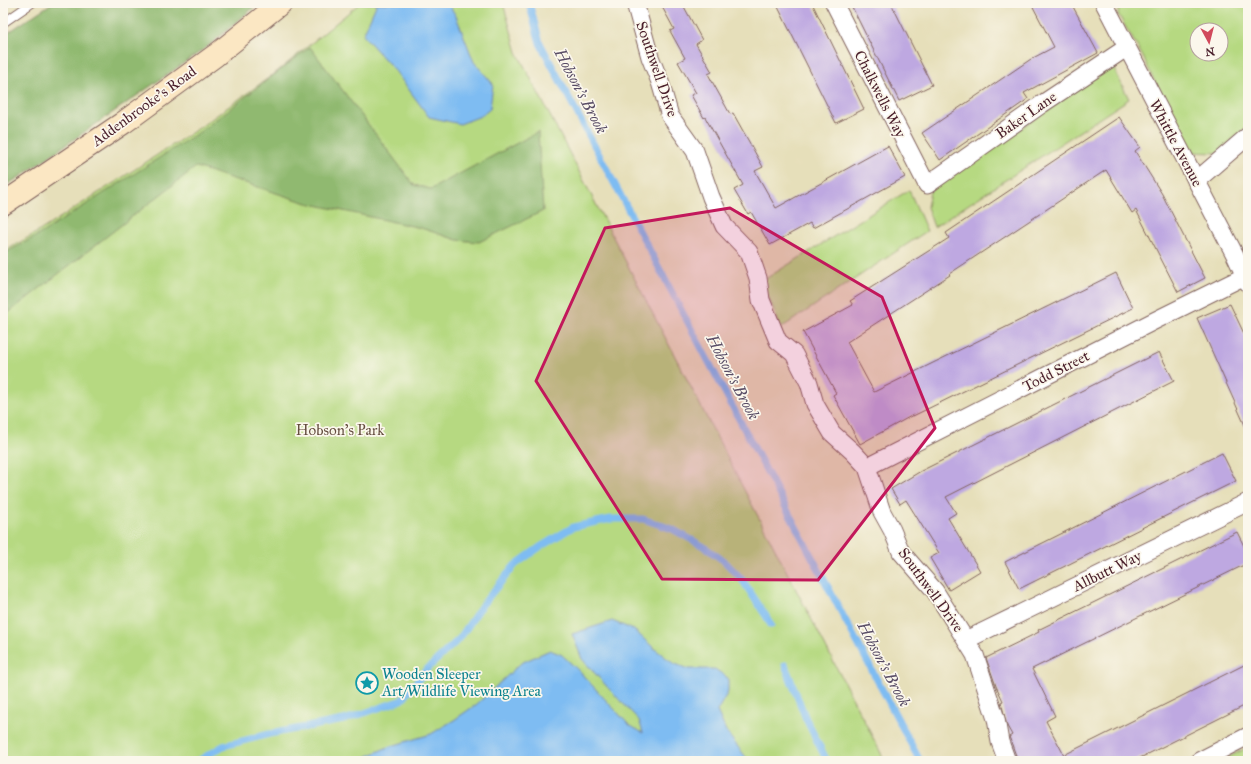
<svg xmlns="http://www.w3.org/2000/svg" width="1251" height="764" viewBox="0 0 1251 764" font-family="'IM FELL Great Primer',serif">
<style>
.green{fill:#b6d981;stroke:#807c56;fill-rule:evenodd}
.forest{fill:#90b96f;stroke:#6d6c4d}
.water{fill:#7ebcf2;stroke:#646e8e}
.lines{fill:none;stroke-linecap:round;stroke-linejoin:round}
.stream{stroke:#7ebcf2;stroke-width:7}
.building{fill:#bea8e1}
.lane-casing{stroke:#81625d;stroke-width:10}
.street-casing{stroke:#81625d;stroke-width:19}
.secondary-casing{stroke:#81625d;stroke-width:24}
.lane{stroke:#fff;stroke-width:8}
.street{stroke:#fff;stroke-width:17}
.secondary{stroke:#fbe7c3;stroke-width:22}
.marked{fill:#c2185b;fill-opacity:0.2;stroke:#c2185b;stroke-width:3;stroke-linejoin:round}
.labels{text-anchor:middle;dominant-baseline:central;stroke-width:3.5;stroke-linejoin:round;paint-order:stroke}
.street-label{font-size:15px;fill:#4a1f2b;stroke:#fbf7ec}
.park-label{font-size:15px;fill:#654e40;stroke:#fbf7ec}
.culture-label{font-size:15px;fill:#0d838f;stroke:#fbf7ec;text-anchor:start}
.water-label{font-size:16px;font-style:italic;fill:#5a4e67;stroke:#fbf7ec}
</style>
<rect width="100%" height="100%" fill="#fbf7ec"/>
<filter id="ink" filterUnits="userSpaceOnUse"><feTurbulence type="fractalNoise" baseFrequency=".025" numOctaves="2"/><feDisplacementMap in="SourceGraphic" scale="8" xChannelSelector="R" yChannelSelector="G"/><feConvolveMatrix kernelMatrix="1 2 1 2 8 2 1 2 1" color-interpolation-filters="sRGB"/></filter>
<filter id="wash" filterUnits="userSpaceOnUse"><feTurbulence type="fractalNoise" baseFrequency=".012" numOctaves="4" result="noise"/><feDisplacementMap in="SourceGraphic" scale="16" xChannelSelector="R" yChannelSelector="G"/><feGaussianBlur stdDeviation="0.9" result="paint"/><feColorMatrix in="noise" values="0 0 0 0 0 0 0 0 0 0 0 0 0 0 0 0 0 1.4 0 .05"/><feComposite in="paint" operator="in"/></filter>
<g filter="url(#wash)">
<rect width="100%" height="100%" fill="#e6dfba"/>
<!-- green -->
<g class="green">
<path d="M 360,3 L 503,3 L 517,52 L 885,761 L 3,761 L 3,252 L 41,230 L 199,128 L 278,71 Z"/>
<path d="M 1120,3 L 1248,3 L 1248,126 L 1217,153 L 1188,152 L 1142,55 L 1118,14 ZM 1197,30 L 1221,30 L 1221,54 L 1197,54 Z"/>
<path d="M 1112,65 L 1129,99 L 934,227 L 927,207 L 930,191 Z"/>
<path d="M 909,190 L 927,231 L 781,328 L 762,281 Z"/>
<path d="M 1248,747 L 1248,761 L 1221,761 Z"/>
</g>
<!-- forest -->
<g class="forest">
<path d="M 52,3 L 259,3 L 207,47 L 21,176 L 3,187 L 3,36 Z"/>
<path d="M 310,47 L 414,185 L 431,189 L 538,132 L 543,211 L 479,242 L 457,240 L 421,228 L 307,203 L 196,167 L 3,317 L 3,254 L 40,234 L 201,131 Z"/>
</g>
<!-- water -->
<g class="water">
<path d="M 377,3 L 448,3 L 456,16 L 474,62 L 493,84 L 490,109 L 481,116 L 460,124 L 429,117 L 396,72 L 363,35 Z"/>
<path d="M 612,621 L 634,630 L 655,649 L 673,663 L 688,669 L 715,669 L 728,678 L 728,692 L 717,711 L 727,733 L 749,761 L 356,761 L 388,747 L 431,734 L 454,720 L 477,704 L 521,663 L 550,650 L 562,655 L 577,669 L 629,725 L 643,733 L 639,720 L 611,691 L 582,659 L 572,634 Z"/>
</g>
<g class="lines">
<!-- stream -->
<g class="stream">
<path d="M 529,3 L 540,43 L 920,761"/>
<path d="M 785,665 L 806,719 L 827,761"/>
<path d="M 198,761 L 223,746 L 269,734 L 344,720 L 402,700 L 426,670 L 460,638 L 482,605 L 515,565 L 540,547 L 573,527 L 611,519 L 643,519 L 672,529 L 703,546 L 724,561 L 741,578 L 766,616 L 771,625"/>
</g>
</g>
<g id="blocks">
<!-- building -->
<g class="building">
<path d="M 660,3 L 682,3 L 702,40 L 696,44 L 712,72 L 708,74 L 730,114 L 733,113 L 763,167 L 755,171 L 776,208 L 888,146 L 905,177 L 813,228 L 810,223 L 770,245 L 751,212 L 748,214 L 734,190 L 743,185 L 705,117 L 704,118 L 691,95 L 696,93 L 678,62 L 685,58 L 670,31 L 674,29 Z"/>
<path d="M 776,3 L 812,3 L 864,109 L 836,123 Z"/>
<path d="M 850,3 L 891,3 L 932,85 L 899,101 Z"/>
<path d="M 1031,3 L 1071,3 L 1098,53 L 1024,93 L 1028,99 L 940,160 L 922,133 L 1031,59 L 1054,47 Z"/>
<path d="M 1119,117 L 1140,147 L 1135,151 L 1162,194 L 1205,278 L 1178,292 L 1136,210 L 1132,213 L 1106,170 L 949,274 L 950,275 L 847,342 L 874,392 L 1116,273 L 1133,308 L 913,416 L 913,415 L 860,444 L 833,395 L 836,393 L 803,332 L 853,305 L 850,301 L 949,238 L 946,233 Z"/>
<path d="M 1230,304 L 1248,342 L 1248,432 L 1197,318 Z"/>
<path d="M 1159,352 L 1174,381 L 946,497 L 956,513 L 948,518 L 980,571 L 949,590 L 930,558 L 939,553 L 906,500 L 900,504 L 891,489 L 921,471 Z"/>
<path d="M 1222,453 L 1236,481 L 1019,589 L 1005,562 Z"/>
<path d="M 1237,532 L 1248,554 L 1248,563 L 1032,669 L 1055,716 L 1046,721 L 1064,755 L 1248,663 L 1248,704 L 1134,761 L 1018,761 L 1010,739 L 1009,737 L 1012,735 L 1007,726 L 1001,702 L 1003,701 L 996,686 L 986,658 L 1039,632 L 1038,630 Z"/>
</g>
</g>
</g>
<g filter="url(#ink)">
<use href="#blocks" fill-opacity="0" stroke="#81625d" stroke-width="1"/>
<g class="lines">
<!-- lane casing -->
<g class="lane-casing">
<path id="lane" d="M 3,23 L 32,3"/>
</g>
<!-- street casing -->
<g class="street-casing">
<g id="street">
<path d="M 635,3 L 650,57 L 660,82 L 670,116 L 695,151 L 711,197 L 724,226 L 749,252 L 758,278 L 761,300 L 778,341 L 794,354 L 809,383 L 815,404 L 832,433 L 853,452 L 867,467 L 882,512 L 892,530 L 901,552 L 935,591 L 975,655 L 996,719 L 1000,742 L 1007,761"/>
<path d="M 834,3 L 927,185 L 1042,104 L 1126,48"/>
<path d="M 1104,3 L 1235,255 L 1248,283"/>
<path d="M 1196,181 L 1248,136"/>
<path d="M 867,467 L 1154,321 L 1245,276"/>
<path d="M 966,640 L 1248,502"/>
<path d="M 1199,761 L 1248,736"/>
</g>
</g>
<!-- secondary casing -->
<g class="secondary-casing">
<path id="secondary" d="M 3,204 L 123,123 L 216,55 L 281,3"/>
</g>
<!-- lane -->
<use href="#lane" class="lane"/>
<!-- street -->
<use href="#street" class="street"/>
<!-- secondary -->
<use href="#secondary" class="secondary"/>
</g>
</g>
<!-- marked area -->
<path class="marked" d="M 730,208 L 882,297 L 935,428 L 818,580 L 662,579 L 536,381 L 605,228 Z"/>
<!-- icons -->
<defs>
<g id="sight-ring" transform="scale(1.15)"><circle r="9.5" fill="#fbf7ec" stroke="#0f9aa8" stroke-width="1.5"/><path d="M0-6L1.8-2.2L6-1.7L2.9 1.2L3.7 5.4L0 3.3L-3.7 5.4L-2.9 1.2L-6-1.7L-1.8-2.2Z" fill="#0f9aa8"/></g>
</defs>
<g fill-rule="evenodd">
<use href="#sight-ring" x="367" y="683"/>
</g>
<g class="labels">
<!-- street labels -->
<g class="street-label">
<text transform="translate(657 69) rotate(71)">Southwell Drive</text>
<text transform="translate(880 94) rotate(63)">Chalkwells Way</text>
<text transform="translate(144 106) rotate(-36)">Addenbrooke's Road</text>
<text transform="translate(1026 115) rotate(-35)">Baker Lane</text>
<text transform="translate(1176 143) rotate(62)">Whittle Avenue</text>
<text transform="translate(1056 371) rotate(-27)">Todd Street</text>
<text transform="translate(1107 571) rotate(-26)">Allbutt Way</text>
<text transform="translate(931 590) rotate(54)">Southwell Drive</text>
</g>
<!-- park labels -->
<g class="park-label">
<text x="340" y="430">Hobson's Park</text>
</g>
<!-- culture labels -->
<g class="culture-label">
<text x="382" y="674">Wooden Sleeper<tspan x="382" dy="17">Art/Wildlife Viewing Area</tspan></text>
</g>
<!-- water labels -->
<g class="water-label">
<text transform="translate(581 91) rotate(62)">Hobson's Brook</text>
<text transform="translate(733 377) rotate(62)">Hobson's Brook</text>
<text transform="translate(884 664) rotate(62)">Hobson's Brook</text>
</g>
</g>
<!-- margin -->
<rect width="1251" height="764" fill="none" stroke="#fbf7ec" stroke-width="16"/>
<!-- north arrow -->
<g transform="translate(1209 42) rotate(173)"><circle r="19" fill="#fbf7ec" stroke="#b4a19f"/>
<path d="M0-3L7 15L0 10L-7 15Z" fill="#d1495b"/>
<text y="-6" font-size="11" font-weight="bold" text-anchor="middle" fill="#4a1f2b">N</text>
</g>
</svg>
